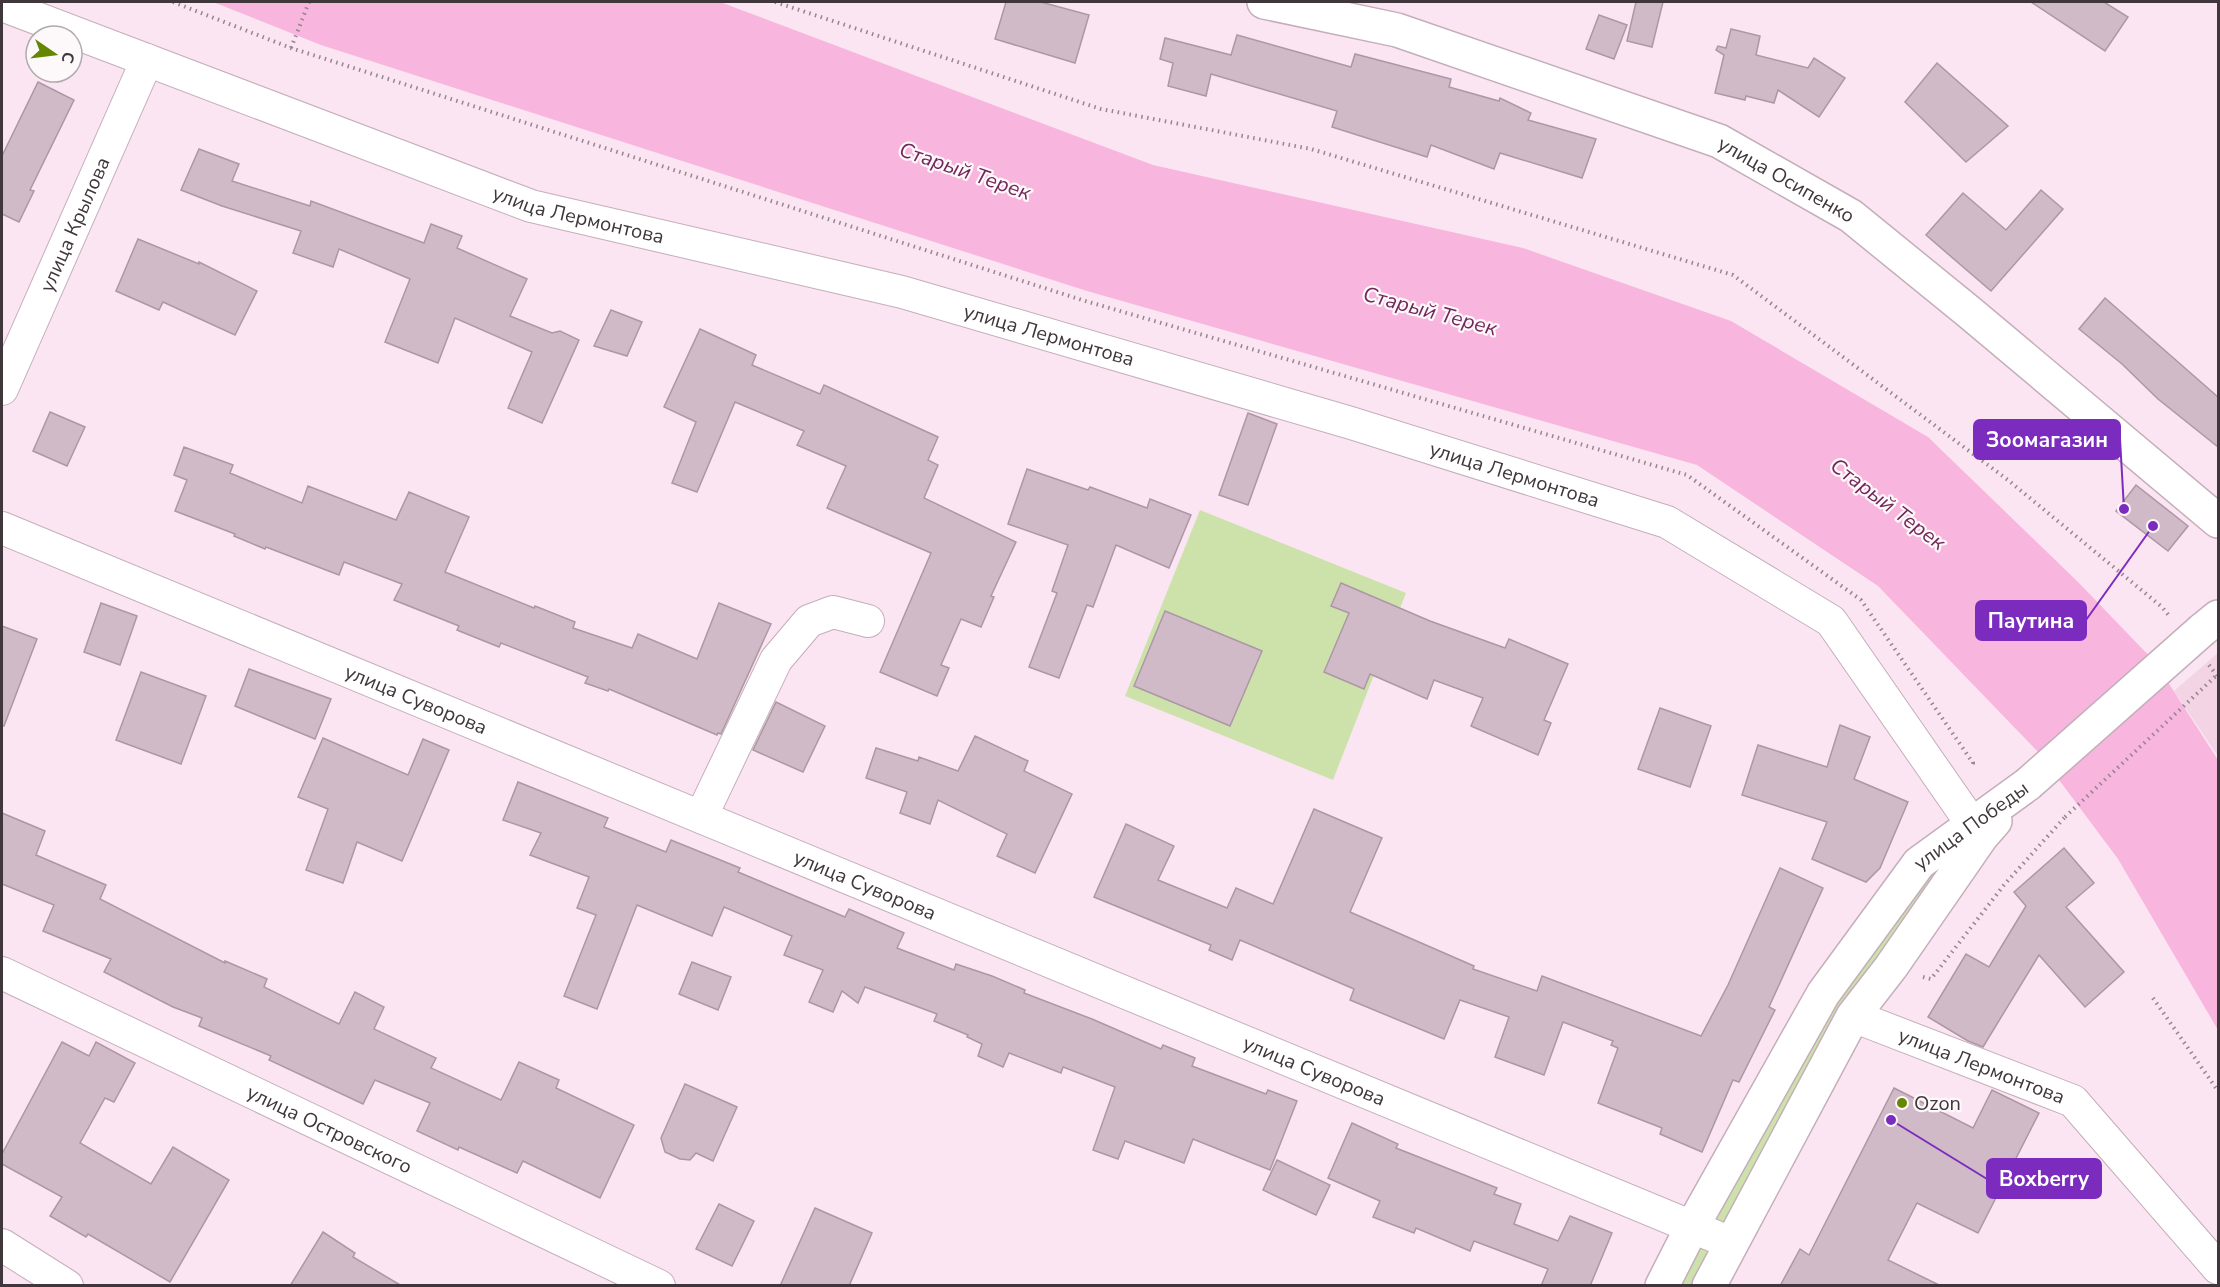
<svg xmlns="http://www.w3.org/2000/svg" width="2220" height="1287" viewBox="0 0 2220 1287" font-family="'Nunito Sans',sans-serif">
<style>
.built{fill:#f2d4e5}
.green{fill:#cde2ab}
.water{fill:#f8b5dd}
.building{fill:#d0bac7;stroke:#ad97a4;stroke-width:1.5}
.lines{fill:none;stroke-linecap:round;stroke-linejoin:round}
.minor-casing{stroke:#c4aeba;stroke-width:34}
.major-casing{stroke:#c4aeba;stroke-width:36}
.path{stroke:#95868f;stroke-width:4;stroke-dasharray:1.5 4.5;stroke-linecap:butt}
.minor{stroke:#fff;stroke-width:32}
.major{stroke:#fff;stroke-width:33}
.major-bridge-casing{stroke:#c4aeba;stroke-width:36;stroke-linecap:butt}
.path-bridge{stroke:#95868f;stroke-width:4;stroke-dasharray:1.5 4.5;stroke-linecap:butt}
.major-bridge{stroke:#fff;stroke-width:33}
.poi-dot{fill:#658600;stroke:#fdf8fa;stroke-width:2}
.labels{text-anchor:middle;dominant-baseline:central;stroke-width:4.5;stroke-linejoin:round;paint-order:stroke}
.street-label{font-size:20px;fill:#3f373c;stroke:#fdf8fa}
.poi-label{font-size:20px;fill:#3f373c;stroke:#fdf8fa;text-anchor:start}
.water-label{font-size:21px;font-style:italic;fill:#72275a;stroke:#fdf8fa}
.leader{fill:none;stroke:#7b2cbf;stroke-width:2}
.callout-dot{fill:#7b2cbf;stroke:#fdf8fa;stroke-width:2}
.callout{fill:#7b2cbf;stroke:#7b2cbf;stroke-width:2}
.callout-label{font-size:21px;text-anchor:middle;font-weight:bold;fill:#fff}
</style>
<rect width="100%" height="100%" fill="#fce5f2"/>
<!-- built -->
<path class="built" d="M 2218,653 L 2218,756 L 2174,691 Z"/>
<!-- green -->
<g class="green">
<path d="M 1200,510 L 1406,593 L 1333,780 L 1125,696 Z"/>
<path d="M 1963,845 L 1727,1234 L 1708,1228 L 1832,1001 L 1926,872 Z"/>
<path d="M 1701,1239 L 1719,1246 L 1699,1285 L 1676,1286 Z"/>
</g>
<!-- water -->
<path class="water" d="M 213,2 L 720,2 L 1153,165 L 1523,248 L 1731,321 L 1928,437 L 2078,582 L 2155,662 L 2218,760 L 2218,1030 L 2118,859 L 2039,753 L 1878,586 L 1697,465 L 1087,291 L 321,45 Z"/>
<!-- building -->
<g class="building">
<path d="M 1006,2 L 1041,2 L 1089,15 L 1075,63 L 995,39 Z"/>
<path d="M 1636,2 L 1663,2 L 1652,47 L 1627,41 Z"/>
<path d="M 2031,2 L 2104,2 L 2128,17 L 2105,51 Z"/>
<path d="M 1599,15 L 1627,25 L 1614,59 L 1586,49 Z"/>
<path d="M 1731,29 L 1760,36 L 1756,55 L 1808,68 L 1814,58 L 1845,78 L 1819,117 L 1778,90 L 1774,103 L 1746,96 L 1745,100 L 1715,93 L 1724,55 L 1716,50 L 1718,46 L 1726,48 Z"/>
<path d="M 1237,35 L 1351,67 L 1355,54 L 1451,79 L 1449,87 L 1499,101 L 1500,98 L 1531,113 L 1528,120 L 1596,139 L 1582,178 L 1500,153 L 1494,169 L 1431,145 L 1427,157 L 1332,127 L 1337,111 L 1211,74 L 1206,96 L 1168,86 L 1173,63 L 1160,59 L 1165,38 L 1231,55 Z"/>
<path d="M 1937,63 L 2008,126 L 1966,162 L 1905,102 Z"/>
<path d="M 38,82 L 74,100 L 30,190 L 34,191 L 19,222 L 2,214 L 2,156 Z"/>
<path d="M 199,149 L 239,164 L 232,181 L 310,206 L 311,201 L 424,243 L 431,224 L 462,236 L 457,248 L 527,279 L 510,316 L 552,333 L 560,331 L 579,340 L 542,423 L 508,408 L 532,352 L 455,318 L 438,363 L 385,342 L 410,279 L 339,249 L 333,267 L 293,253 L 301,231 L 222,206 L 181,190 Z"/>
<path d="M 2041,190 L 2063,209 L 1991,291 L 1926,235 L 1963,193 L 2006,230 Z"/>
<path d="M 138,239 L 199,264 L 199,262 L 257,291 L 235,335 L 163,302 L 159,310 L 116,291 Z"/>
<path d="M 2105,298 L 2218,397 L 2218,447 L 2158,399 L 2122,364 L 2079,329 Z"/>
<path d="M 611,310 L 642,322 L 627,356 L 594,346 Z"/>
<path d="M 700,329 L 756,355 L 752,365 L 820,394 L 824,385 L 938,437 L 928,460 L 938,465 L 924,498 L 1016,542 L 991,596 L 994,597 L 981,627 L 961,619 L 941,665 L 949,668 L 937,696 L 880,672 L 931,553 L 827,508 L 846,466 L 797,445 L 804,431 L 735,402 L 697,492 L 672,483 L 696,422 L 664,407 Z"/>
<path d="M 50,412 L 85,427 L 67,466 L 33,451 Z"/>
<path d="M 1248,413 L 1277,424 L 1248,505 L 1219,495 Z"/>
<path d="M 184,447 L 233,465 L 230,473 L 302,503 L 308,486 L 396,520 L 409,492 L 469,517 L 445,572 L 534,608 L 535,606 L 575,622 L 573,628 L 632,648 L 638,634 L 697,659 L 719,603 L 771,624 L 721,734 L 718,733 L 717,735 L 609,689 L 608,691 L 585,683 L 588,677 L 501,643 L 499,647 L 457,630 L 459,626 L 394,600 L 402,584 L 344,562 L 339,575 L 266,547 L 265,549 L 234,536 L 235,534 L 175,511 L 187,480 L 174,475 Z"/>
<path d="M 1027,469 L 1088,490 L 1090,487 L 1147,508 L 1150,499 L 1191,515 L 1169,568 L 1116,545 L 1093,607 L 1087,605 L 1059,678 L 1029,667 L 1057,593 L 1052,591 L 1068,545 L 1008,524 Z"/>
<path d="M 2136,485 L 2188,526 L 2168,551 L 2116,511 Z"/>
<path d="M 1341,583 L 1430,621 L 1505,648 L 1509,639 L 1568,664 L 1544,720 L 1551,723 L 1538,755 L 1471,726 L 1483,698 L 1434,680 L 1427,699 L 1370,674 L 1364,689 L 1324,672 L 1349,613 L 1331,606 Z"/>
<path d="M 101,603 L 137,616 L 120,665 L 84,652 Z"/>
<path d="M 1165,611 L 1262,651 L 1230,726 L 1134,686 Z"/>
<path d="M 2,626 L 37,639 L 4,726 L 2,726 Z"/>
<path d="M 249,669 L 331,699 L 315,739 L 235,706 Z"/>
<path d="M 141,672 L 206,696 L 181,764 L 116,740 Z"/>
<path d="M 776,702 L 825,726 L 803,772 L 753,750 Z"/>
<path d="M 1660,708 L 1711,726 L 1690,787 L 1638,769 Z"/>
<path d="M 1840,725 L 1870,737 L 1854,779 L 1908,802 L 1880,868 L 1866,882 L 1812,859 L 1827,822 L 1742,795 L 1758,745 L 1827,767 Z"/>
<path d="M 975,736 L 1028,761 L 1024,771 L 1072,794 L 1035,873 L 997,856 L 1007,834 L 938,800 L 930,824 L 900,813 L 907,792 L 866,778 L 876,748 L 918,761 L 919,757 L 958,771 Z"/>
<path d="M 323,738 L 408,775 L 423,739 L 449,750 L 402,861 L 357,842 L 343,883 L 306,870 L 328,809 L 298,797 Z"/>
<path d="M 518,782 L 608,818 L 604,827 L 666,852 L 671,840 L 740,868 L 738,872 L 845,917 L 849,909 L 904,933 L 897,948 L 954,970 L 956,964 L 992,976 L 1025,990 L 1024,993 L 1092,1019 L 1161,1049 L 1163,1045 L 1195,1058 L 1192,1066 L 1266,1094 L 1268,1090 L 1297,1101 L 1270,1170 L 1193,1139 L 1184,1163 L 1125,1141 L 1118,1159 L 1093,1150 L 1115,1087 L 1063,1067 L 1061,1073 L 1009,1053 L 1003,1067 L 978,1056 L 982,1044 L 967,1037 L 968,1035 L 934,1021 L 937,1014 L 865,987 L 858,1003 L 842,991 L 833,1012 L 809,1002 L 823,970 L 784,955 L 792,936 L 724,907 L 712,936 L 637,905 L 597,1009 L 564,996 L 596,915 L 577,908 L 589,877 L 530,855 L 541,833 L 503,820 Z"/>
<path d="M 1314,809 L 1382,838 L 1350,912 L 1474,966 L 1473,969 L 1537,991 L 1542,976 L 1701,1036 L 1728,985 L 1780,868 L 1823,888 L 1769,1007 L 1775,1010 L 1739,1082 L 1733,1080 L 1702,1152 L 1660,1134 L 1662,1128 L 1598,1103 L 1618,1048 L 1611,1045 L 1613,1041 L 1563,1022 L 1544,1075 L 1495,1057 L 1509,1017 L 1460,1000 L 1444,1039 L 1350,1000 L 1354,989 L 1240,940 L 1232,960 L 1209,950 L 1211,945 L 1094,897 L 1126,824 L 1174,846 L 1158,880 L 1227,908 L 1236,888 L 1273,904 Z"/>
<path d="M 2,813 L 45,831 L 36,855 L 106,885 L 100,899 L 225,963 L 225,961 L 267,979 L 264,987 L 339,1024 L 355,992 L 384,1007 L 374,1029 L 436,1058 L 431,1068 L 501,1100 L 519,1062 L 559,1080 L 556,1088 L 634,1125 L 600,1198 L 523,1161 L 517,1173 L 459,1147 L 458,1150 L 417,1131 L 430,1103 L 375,1080 L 363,1104 L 269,1060 L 271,1056 L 199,1026 L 202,1018 L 173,1007 L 104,972 L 111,959 L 43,931 L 54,905 L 2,884 Z"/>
<path d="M 2064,848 L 2094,883 L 2066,907 L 2124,972 L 2085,1007 L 2039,955 L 1983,1047 L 1968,1041 L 1928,1017 L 1966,954 L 1989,967 L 2026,906 L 2014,892 Z"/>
<path d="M 692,962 L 731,977 L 718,1010 L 679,994 Z"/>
<path d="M 62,1042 L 89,1056 L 96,1042 L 135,1063 L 114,1102 L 105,1098 L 80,1143 L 151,1184 L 173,1147 L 229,1180 L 170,1282 L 88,1234 L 86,1237 L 50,1216 L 62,1197 L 2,1164 L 2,1154 Z"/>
<path d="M 685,1084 L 737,1107 L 713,1161 L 696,1153 L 690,1160 L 680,1159 L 665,1152 L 661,1138 Z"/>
<path d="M 1894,1088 L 1973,1128 L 1992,1090 L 2039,1113 L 1978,1233 L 1917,1203 L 1888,1260 L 1941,1286 L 1780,1286 L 1800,1249 L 1809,1255 Z"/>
<path d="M 1352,1123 L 1398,1144 L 1396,1148 L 1497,1188 L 1494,1194 L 1521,1204 L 1514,1224 L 1558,1241 L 1570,1216 L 1612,1233 L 1590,1286 L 1541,1286 L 1548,1269 L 1474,1241 L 1470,1251 L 1416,1228 L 1414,1233 L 1373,1217 L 1380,1201 L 1328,1178 Z"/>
<path d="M 1277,1160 L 1330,1185 L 1316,1215 L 1263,1190 Z"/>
<path d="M 719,1204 L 754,1221 L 732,1266 L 696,1249 Z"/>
<path d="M 815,1208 L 872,1233 L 849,1286 L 780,1286 Z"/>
<path d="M 323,1232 L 355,1253 L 353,1257 L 402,1286 L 290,1286 Z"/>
</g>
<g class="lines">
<!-- minor casing -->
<g class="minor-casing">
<g id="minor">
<path id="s1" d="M 2,5 L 531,206 L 902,292 L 1351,423 L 1667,522 L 1831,621 L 1981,837"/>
<path id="s2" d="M 2,389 L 147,60"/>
<path id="s3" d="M 2,528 L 1731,1243"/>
<path d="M 701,817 L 776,660 L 809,621 L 833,612 L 868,621"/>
<path id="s4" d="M 2,973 L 659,1286"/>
<path id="s5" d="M 1853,1016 L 2073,1101 L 2218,1268"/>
<path d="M 2,1245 L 67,1286"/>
</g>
</g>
<!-- major casing -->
<g class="major-casing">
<g id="major">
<path id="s6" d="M 1264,2 L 1397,30 L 1719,141 L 1851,216 L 1969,312 L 2218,521"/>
<path d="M 2202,630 L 2218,617"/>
<path id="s7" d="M 1662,1286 L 1692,1227 L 1823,994 L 1919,863 L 2028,784"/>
<path d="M 1709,1286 L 1853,1016 L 1891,967 L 1981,837 L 1995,821"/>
</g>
</g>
<!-- path -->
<g class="path">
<path d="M 173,2 L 291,48 L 1082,300 L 1687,475 L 1861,600 L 1973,763 L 1970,767"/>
<path d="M 775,2 L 1101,109 L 1311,149 L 1733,275 L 2008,480 L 2162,607 L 2170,617"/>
<path d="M 291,48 L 309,2"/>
<path d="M 2209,665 L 2218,677"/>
<path d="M 1923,977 L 1931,979 L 2004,885 L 2065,817"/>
<path d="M 2153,998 L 2218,1091"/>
</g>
<!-- minor -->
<use href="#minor" class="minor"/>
<!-- major -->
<use href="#major" class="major"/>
<!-- major-bridge casing -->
<g class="major-bridge-casing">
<path id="major-bridge" d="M 2028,784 L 2202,630"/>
</g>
<!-- path-bridge -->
<path class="path-bridge" d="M 2065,817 L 2218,674"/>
<!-- major-bridge -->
<use href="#major-bridge" class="major-bridge"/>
</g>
<!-- markers -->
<circle class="poi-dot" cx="1902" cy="1103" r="6"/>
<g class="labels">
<!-- street labels -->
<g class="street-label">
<text stroke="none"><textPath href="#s6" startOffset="554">улица Осипенко</textPath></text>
<text stroke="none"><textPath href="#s1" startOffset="614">улица Лермонтова</textPath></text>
<text stroke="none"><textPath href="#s2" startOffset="180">улица Крылова</textPath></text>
<text stroke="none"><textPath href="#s1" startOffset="1100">улица Лермонтова</textPath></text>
<text stroke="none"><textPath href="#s1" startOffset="1586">улица Лермонтова</textPath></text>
<text stroke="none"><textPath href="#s3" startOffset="448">улица Суворова</textPath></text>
<text stroke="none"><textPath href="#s7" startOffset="560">улица Победы</textPath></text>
<text stroke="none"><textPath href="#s3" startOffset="934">улица Суворова</textPath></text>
<text stroke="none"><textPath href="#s5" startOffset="138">улица Лермонтова</textPath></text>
<text stroke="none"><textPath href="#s3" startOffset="1420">улица Суворова</textPath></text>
<text stroke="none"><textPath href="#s4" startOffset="363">улица Островского</textPath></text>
</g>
<!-- poi labels -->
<g class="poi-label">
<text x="1914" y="1103">Ozon</text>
</g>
<!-- water labels -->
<g class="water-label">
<text transform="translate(965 171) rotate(19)">Старый Терек</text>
<text transform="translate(1430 311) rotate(15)">Старый Терек</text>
<text transform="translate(1888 504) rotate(37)">Старый Терек</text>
</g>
</g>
<!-- callouts -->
<path class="leader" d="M2124 509L2120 439M2153 526L2086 620M1891 1120L1987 1179"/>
<g class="callout-dot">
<circle cx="2124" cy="509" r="6"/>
<circle cx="2153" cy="526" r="6"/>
<circle cx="1891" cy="1120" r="6"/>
</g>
<g class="callout">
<rect x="1974" y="420" width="146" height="39" rx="6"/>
<rect x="1976" y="601" width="110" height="39" rx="6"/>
<rect x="1987" y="1159" width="114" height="39" rx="6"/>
</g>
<g class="callout-label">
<text x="2047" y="447">Зоомагазин</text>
<text x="2031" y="628">Паутина</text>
<text x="2044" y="1186">Boxberry</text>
</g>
<!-- border -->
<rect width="2220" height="1287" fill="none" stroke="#3f373c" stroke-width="6"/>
<!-- north arrow -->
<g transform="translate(54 54) rotate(104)"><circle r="28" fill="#fdf8fa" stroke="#b1abae" stroke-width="1.5"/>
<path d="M0-4.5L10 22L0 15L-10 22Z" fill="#658600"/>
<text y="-9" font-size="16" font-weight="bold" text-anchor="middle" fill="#3f373c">С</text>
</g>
</svg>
